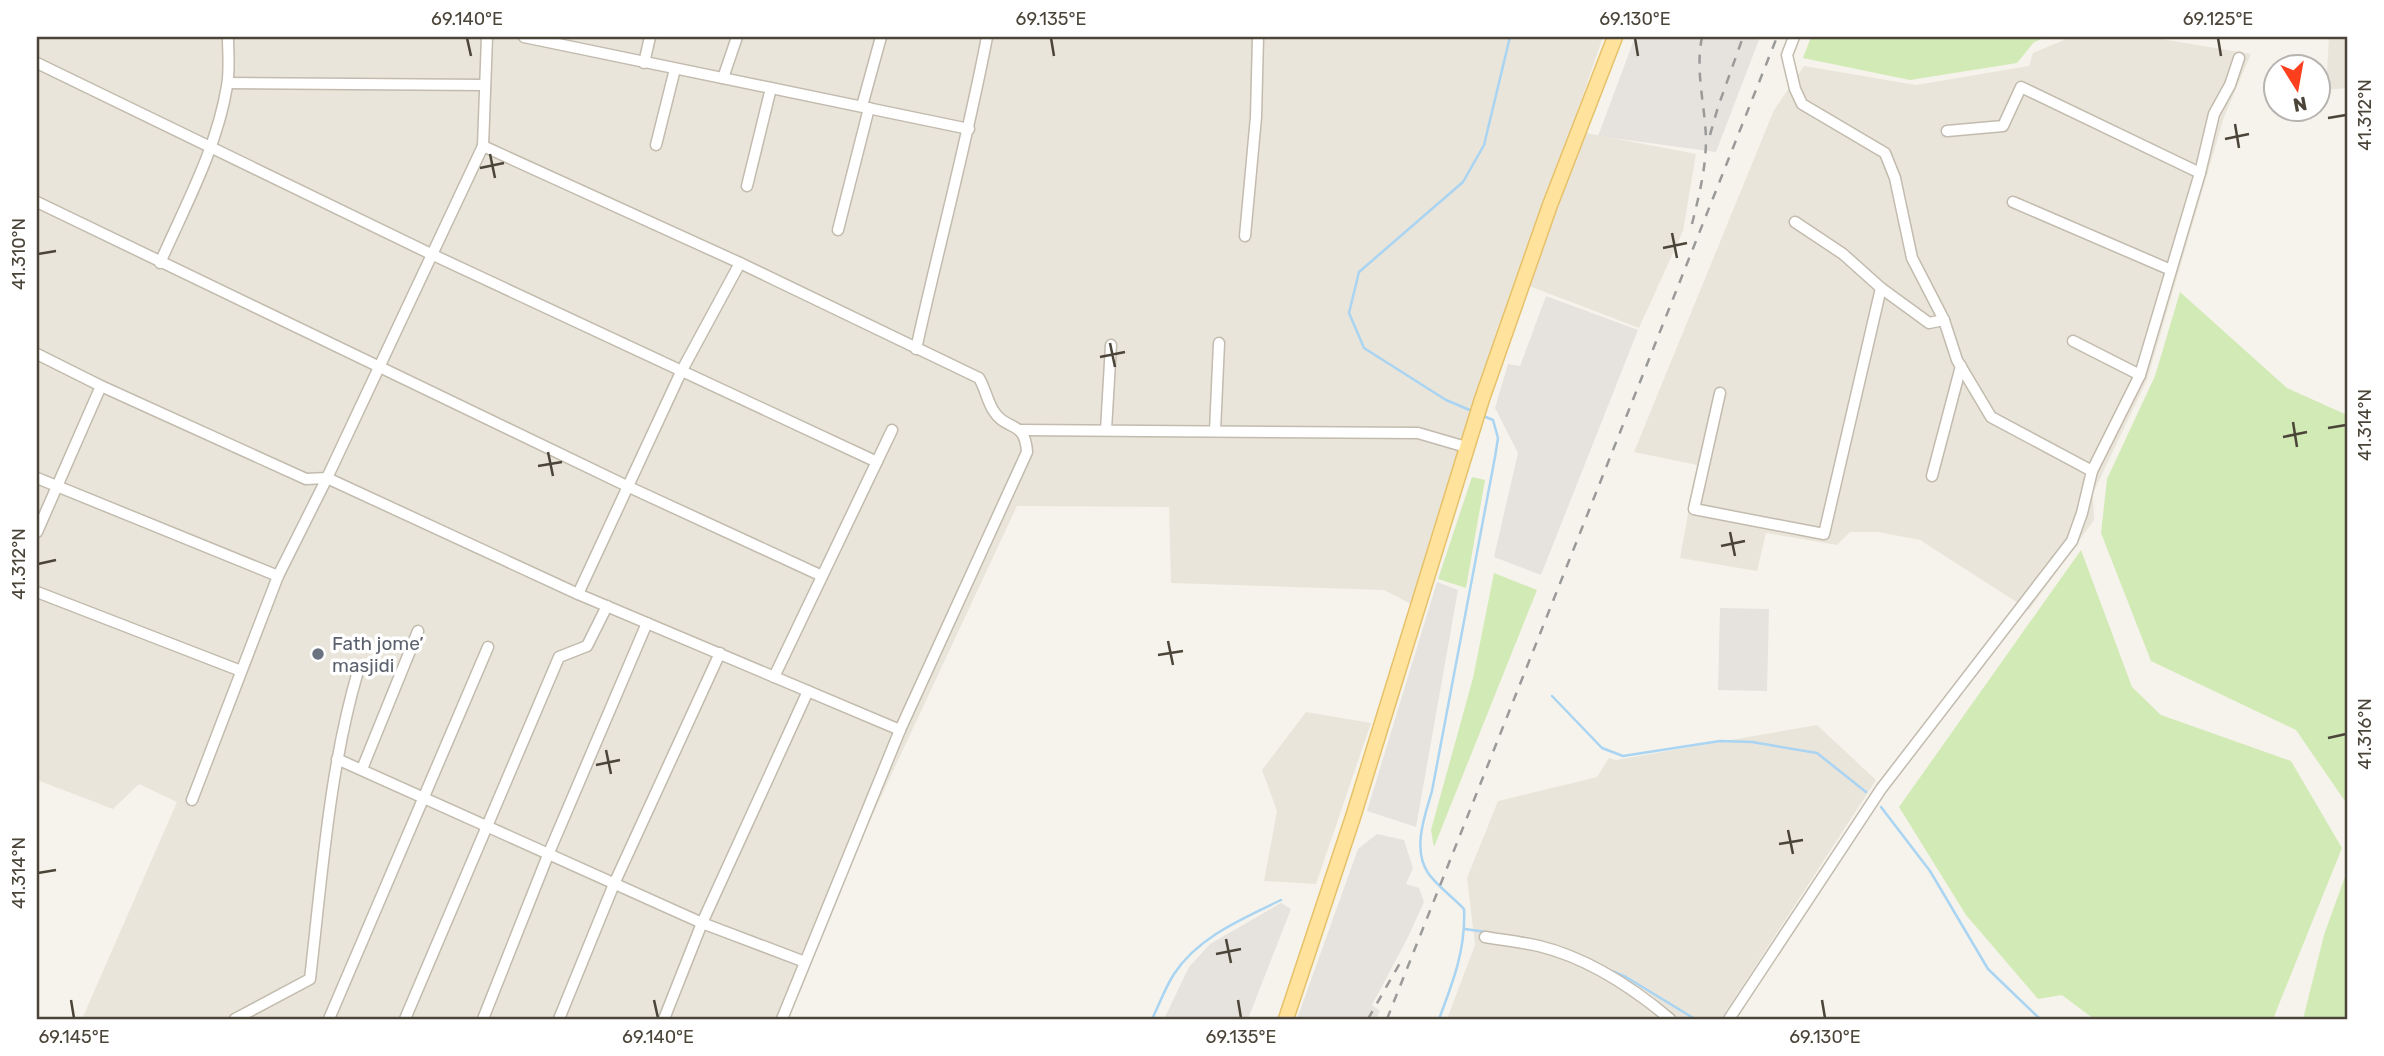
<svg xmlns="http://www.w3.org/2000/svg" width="2384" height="1056" viewBox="0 0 2384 1056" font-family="Rubik,sans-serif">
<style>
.residential{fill:#eae5da}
.industrial{fill:#e6e2dd}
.green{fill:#d2eab5}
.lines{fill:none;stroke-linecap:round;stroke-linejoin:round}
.stream{stroke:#a9d4f2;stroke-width:2.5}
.minor-casing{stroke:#c2bbae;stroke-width:13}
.major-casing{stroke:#e6c16a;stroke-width:17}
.minor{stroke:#fff;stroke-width:10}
.major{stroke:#ffe39c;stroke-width:14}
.rail{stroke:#9a9a9a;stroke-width:2.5;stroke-dasharray:9 9;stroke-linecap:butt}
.ticks{fill:none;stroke:#4b4439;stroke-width:2.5}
.worship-dot{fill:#6b7280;stroke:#fff;stroke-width:2.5}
.labels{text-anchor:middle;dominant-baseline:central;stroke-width:7;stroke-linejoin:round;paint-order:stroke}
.worship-label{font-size:19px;fill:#5b616d;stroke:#fff;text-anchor:start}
.neatline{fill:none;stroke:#4b4439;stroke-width:2.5}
.ticks-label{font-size:18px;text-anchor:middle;fill:#4b4439}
</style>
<rect width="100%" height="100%" fill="#f6f3ec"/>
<!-- residential -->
<g class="residential">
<path d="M 37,37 L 1603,37 L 1571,130 L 1696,154 L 1683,231 L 1639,328 L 1519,282 L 1474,397 L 1464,437 L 1411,604 L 1384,590 L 1171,583 L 1169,507 L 1017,506 L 777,1019 L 82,1019 L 177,802 L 139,784 L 113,809 L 37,780 Z"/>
<path d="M 2071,37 L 2149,37 L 2251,54 L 2224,117 L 2147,380 L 2093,493 L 2094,520 L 2029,610 L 1920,540 L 1878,532 L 1850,532 L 1837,545 L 1766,533 L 1757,571 L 1680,558 L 1697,465 L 1634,452 L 1774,110 L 1804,66 L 1916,85 L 2029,66 L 2033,53 Z"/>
<path d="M 2329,37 L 2347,37 L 2347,88 L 2326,90 Z"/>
<path d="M 1306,712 L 1371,723 L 1316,884 L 1264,881 L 1277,811 L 1262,770 Z"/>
<path d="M 1817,725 L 1876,780 L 1723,1016 L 1730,1019 L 1447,1019 L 1475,945 L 1467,878 L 1498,801 L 1597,777 L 1609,758 L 1616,760 Z"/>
</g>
<!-- industrial -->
<g class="industrial">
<path d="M 1635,37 L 1760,37 L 1716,152 L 1598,136 Z"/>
<path d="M 1546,296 L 1638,330 L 1541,575 L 1494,557 L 1518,453 L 1495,408 L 1508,364 L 1520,366 Z"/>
<path d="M 1437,582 L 1458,590 L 1416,827 L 1367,811 Z"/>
<path d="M 1720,608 L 1769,609 L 1767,691 L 1718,690 Z"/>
<path d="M 1377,834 L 1404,840 L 1413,868 L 1406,884 L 1419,888 L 1424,902 L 1408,937 L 1372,1005 L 1380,1011 L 1376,1019 L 1297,1019 L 1358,849 Z"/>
<path d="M 1281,903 L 1291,909 L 1248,1019 L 1164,1019 L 1189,967 L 1210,944 Z"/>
</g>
<!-- green -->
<g class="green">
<path d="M 1811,37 L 2047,37 L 2034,42 L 2017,63 L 1910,80 L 1803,58 Z"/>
<path d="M 2180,292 L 2287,388 L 2347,415 L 2347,804 L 2296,730 L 2151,661 L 2101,533 L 2107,479 L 2155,376 Z"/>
<path d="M 1472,477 L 1485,480 L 1466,588 L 1438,579 Z"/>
<path d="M 2081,550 L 2132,687 L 2161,715 L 2291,761 L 2342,848 L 2273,1019 L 2094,1019 L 2062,995 L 2038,999 L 1966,915 L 1899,807 Z"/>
<path d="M 1494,573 L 1537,590 L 1434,847 L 1431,830 L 1473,678 Z"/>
<path d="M 2347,871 L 2347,1019 L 2303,1019 L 2324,935 Z"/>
</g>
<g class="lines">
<!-- stream -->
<g class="stream">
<path d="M 1472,411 L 1446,400 L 1364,348 L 1349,313 L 1359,272 L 1463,182 L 1484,145 L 1510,37"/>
<path d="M 1552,696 L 1602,748 L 1623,756 L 1720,741 L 1752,742 L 1817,753 L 1866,792"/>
<path d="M 1881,807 L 1930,871 L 1988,969 L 2040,1019"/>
<path d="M 1465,929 L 1486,932"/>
<path d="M 1524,938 L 1538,941"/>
<path d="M 1612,971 L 1626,977 L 1695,1019"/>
<path d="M 1152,1019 C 1159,1005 1165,988 1174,974 C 1198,937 1242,919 1281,900"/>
<path d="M 1439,1019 C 1453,982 1466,949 1464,909 C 1453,897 1437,886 1428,873 C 1412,849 1425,815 1432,791 L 1495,457 L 1498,438 L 1493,420 L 1481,415"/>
</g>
<!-- minor casing -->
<g class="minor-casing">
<g id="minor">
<path d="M 524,37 L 969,129"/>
<path d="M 1794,37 L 1787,55 L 1795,89 L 1802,104 L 1885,153 L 1895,178 L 1912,258 L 1944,320 L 1957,360 L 1991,417 L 2092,471"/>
<path d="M 37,63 L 431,254 L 877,462"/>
<path d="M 644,63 L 650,37"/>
<path d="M 723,78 L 737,37"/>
<path d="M 228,83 L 485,85"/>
<path d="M 862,106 L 881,37"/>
<path d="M 1947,131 L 2003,126 L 2021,87 L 2200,173"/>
<path d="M 656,145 L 675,69"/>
<path d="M 483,146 L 740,263 L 979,378 C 985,388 987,400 993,410 C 1006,432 1025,419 1027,452 L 900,730 L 782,1019"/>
<path d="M 747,186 L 771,88"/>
<path d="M 37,202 L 629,487 L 822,576"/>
<path d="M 2013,202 L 2171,270"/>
<path d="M 1795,222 L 1843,254 L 1881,288 L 1929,323 L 1944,320"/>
<path d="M 838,230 L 869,108"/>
<path d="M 1245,236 L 1256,117 L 1258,37"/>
<path d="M 160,263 C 185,206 217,148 227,86 C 230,70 228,53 228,37"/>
<path d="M 2073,341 L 2140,375"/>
<path d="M 916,349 C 939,245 967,142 987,37"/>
<path d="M 37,354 L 101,386 L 306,479 L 327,478 L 578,594 L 900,730"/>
<path d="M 1720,393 L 1694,509 L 1824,534 L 1881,288"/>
<path d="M 1021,430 L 1418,433 L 1466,447"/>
<path d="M 1106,430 L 1111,345"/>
<path d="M 1215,431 L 1219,343"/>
<path d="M 1932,476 L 1961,366"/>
<path d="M 37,478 L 278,576"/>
<path d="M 37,532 L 101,386"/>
<path d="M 37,592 L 241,671"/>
<path d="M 578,594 L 681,372 L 740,263"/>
<path d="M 774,677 L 892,430"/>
<path d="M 337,759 L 702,923 L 805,962"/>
<path d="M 362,769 L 418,631"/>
<path d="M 192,800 L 278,576 L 327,478 L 483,146 L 487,37"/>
<path d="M 1485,937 C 1503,940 1521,942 1539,946 C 1588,958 1632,987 1670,1019"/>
<path d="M 235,1019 L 310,979 C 322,876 329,770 358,671"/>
<path d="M 329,1019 L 488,647"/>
<path d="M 405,1019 L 559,657 L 587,646 L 607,606"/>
<path d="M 483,1019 L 548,855 L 647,623"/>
<path d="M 559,1019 L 614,884 L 720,653"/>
<path d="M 664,1019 L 702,923 L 808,691"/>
<path d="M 1729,1019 L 1881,789 L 2072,541 L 2082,513 L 2092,471 L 2140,375 L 2200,173 L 2214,114 L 2230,85 L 2239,58"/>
</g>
</g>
<!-- major casing -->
<g class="major-casing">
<path id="major" d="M 1286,1019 L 1353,817 L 1482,399 L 1550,205 L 1615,37"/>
</g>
<!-- minor -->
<use href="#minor" class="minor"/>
<!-- major -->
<use href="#major" class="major"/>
<!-- rail -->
<g class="rail">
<path d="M 1710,135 L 1718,107 L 1743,37"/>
<path d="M 1692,224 C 1699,196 1706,168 1706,139 C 1705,104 1695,72 1702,37"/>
<path d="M 1368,1019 L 1400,963"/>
<path d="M 1387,1019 L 1777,37"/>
</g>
</g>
<!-- ticks -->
<path class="ticks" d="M 467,38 L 471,56M 1051,38 L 1054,56M 1635,38 L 1638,56M 2218,38 L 2221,56M 2328,118 L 2346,115M 2235,124 L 2239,148M 2225,139 L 2249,134M 490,154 L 495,178M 480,168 L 504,163M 1672,233 L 1677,258M 1663,248 L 1687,243M 38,254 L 56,251M 1110,343 L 1115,367M 1100,357 L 1125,352M 2293,422 L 2297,447M 2328,428 L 2346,425M 2283,437 L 2307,432M 548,452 L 553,476M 538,466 L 562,462M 1730,532 L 1735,556M 1721,546 L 1745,541M 38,564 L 56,560M 1168,641 L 1173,665M 1158,655 L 1183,651M 2328,738 L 2346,734M 606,750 L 611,774M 596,765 L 620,760M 1788,830 L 1793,854M 1779,844 L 1803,840M 38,873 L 56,870M 1226,939 L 1231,963M 1216,954 L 1241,949M 71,1000 L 74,1018M 654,1000 L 658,1018M 1238,1000 L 1241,1018M 1822,1000 L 1825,1018"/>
<!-- markers -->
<circle class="worship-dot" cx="318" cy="654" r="7"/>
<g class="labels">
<!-- worship labels -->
<g class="worship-label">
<text x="332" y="643">Fath jome’<tspan x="332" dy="22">masjidi</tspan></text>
</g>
</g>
<!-- border -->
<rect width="2384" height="1056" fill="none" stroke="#ffffff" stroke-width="77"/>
<!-- north arrow -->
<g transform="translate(2297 88) rotate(169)"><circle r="33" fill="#ffffff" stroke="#b7b4b0" stroke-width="2"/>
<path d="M0-5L12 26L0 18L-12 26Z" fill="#fc3f1d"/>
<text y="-10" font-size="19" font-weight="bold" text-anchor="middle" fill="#4b4439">N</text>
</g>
<rect x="38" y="38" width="2308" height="980" class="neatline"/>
<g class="ticks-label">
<text x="467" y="25">69.140°E</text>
<text x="1051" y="25">69.135°E</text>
<text x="1635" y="25">69.130°E</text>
<text x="2218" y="25">69.125°E</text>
<text transform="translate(2365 115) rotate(-90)" y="6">41.312°N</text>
<text transform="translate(19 254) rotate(-90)" y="6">41.310°N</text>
<text transform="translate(2365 425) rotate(-90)" y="6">41.314°N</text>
<text transform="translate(19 564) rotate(-90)" y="6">41.312°N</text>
<text transform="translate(2365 734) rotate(-90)" y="6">41.316°N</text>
<text transform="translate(19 873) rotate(-90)" y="6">41.314°N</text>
<text x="74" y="1043">69.145°E</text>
<text x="658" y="1043">69.140°E</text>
<text x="1241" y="1043">69.135°E</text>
<text x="1825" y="1043">69.130°E</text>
</g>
</svg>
